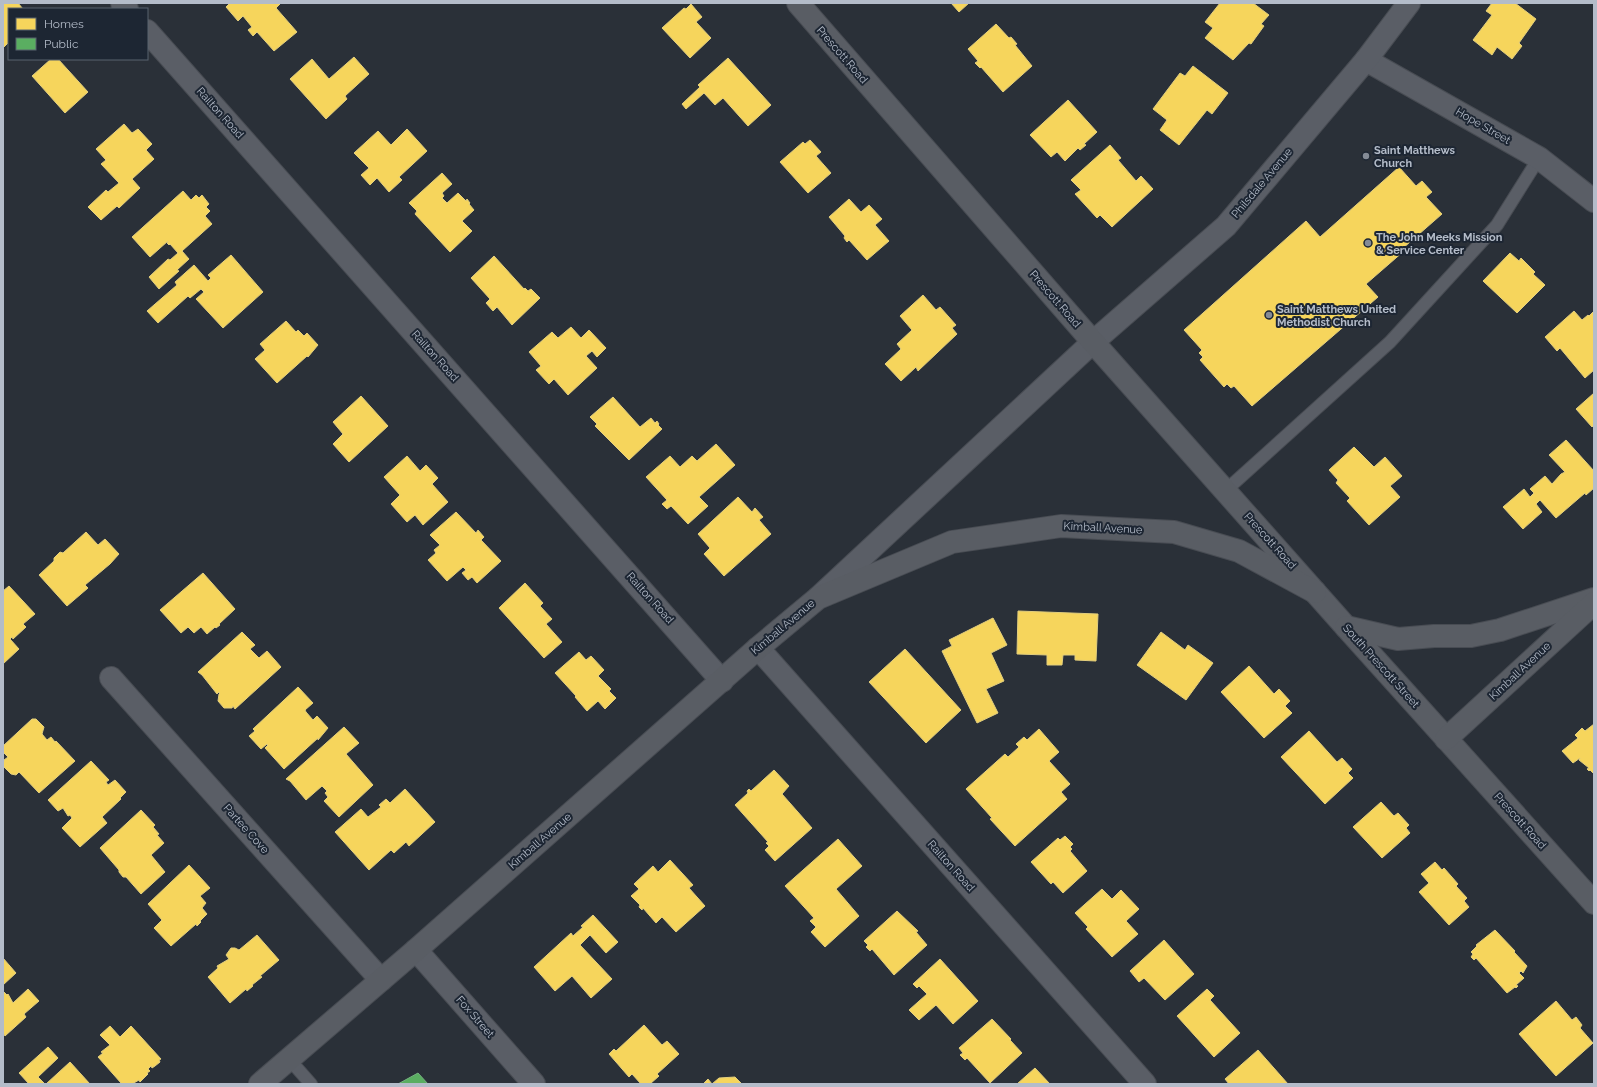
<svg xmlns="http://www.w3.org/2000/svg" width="1597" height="1087" viewBox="0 0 1597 1087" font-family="Raleway,sans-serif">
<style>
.homes{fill:#f6d55c;stroke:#e2ce7d}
.public{fill:#5aae61;stroke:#75b280}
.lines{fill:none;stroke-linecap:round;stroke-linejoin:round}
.lane-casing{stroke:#484c53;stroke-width:14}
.street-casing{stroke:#484c53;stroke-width:24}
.secondary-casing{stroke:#484c53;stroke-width:24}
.lane{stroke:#5a5e66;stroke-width:12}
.street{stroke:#5a5e66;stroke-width:22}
.secondary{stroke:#595d64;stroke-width:22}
.poi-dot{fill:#848b96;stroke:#1d2633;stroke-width:1.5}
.labels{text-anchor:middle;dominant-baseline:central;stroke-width:4;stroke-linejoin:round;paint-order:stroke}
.street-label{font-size:11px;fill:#b4bcc9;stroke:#1d2633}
.poi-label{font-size:11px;font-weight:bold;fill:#b4bcc9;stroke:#1d2633;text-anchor:start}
</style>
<rect width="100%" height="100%" fill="#2a3038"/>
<!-- homes -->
<g class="homes">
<path d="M 3,3 L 18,3 L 23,9 L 9,9 L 9,42 L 3,48 Z"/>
<path d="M 230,3 L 281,3 L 276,8 L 297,32 L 274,51 L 257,32 L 253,36 L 248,30 L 252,27 L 243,16 L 238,21 L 226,7 Z"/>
<path d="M 951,3 L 969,3 L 959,12 Z"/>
<path d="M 1220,3 L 1253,3 L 1269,15 L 1261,24 L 1264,26 L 1251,44 L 1249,43 L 1233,60 L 1205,38 L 1213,28 L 1205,22 Z"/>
<path d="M 1492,3 L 1515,3 L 1536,19 L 1519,43 L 1522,46 L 1512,59 L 1497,47 L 1492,55 L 1473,40 L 1492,15 L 1486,11 Z"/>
<path d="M 691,4 L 702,17 L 696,22 L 711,38 L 690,58 L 662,28 L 684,8 L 686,9 Z"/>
<path d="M 996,24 L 1009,38 L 1011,37 L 1017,44 L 1015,45 L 1032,66 L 1003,92 L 981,67 L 980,68 L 975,63 L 978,61 L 968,49 Z"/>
<path d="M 354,57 L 369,74 L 345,96 L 347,99 L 326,119 L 290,79 L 312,59 L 329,79 Z"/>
<path d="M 728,58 L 771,105 L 748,126 L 723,98 L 715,105 L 704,93 L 686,109 L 682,104 L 700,87 L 698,85 Z"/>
<path d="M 51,59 L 58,59 L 88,92 L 65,113 L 32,76 Z"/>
<path d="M 1193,66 L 1228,93 L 1212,114 L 1207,110 L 1179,145 L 1160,130 L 1167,120 L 1153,109 L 1180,73 L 1185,76 Z"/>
<path d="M 1068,100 L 1097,132 L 1084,144 L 1086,145 L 1080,150 L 1078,148 L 1065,161 L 1057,152 L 1051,157 L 1030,135 Z"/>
<path d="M 124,124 L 132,133 L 138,129 L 152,144 L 146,150 L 154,159 L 132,179 L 140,188 L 119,208 L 117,206 L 101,220 L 88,207 L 106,190 L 108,192 L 119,183 L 101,164 L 106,160 L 96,149 Z"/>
<path d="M 407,129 L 427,151 L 399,177 L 402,180 L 389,192 L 377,178 L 370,185 L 361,175 L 369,168 L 354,153 L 378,131 L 391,145 Z"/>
<path d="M 810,140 L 821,152 L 816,156 L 831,173 L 808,193 L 780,162 L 803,142 L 805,144 Z"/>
<path d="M 1110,145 L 1121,158 L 1118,160 L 1136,181 L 1141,176 L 1153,189 L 1112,227 L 1100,215 L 1097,218 L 1075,194 L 1081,190 L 1071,180 Z"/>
<path d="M 1399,167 L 1416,186 L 1422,181 L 1432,192 L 1426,197 L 1442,214 L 1402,249 L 1404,251 L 1366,284 L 1378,297 L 1252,406 L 1234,386 L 1231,388 L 1227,384 L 1224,387 L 1200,360 L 1203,357 L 1199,353 L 1202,350 L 1184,330 L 1306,221 L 1320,237 Z"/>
<path d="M 442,173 L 452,184 L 442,193 L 444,196 L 442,198 L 447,203 L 458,193 L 466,201 L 467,199 L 470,203 L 469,204 L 474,210 L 462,221 L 472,231 L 450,252 L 415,214 L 417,211 L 409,203 Z"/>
<path d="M 183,191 L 191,200 L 196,195 L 199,198 L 202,195 L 209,204 L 206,207 L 210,211 L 205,216 L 212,224 L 182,251 L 189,259 L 177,270 L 179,271 L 159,289 L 149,277 L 168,259 L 170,260 L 178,253 L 170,244 L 169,245 L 167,243 L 168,241 L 150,257 L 132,237 Z"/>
<path d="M 849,199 L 861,212 L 869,205 L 882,219 L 875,225 L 889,241 L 867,260 L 849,240 L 847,242 L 844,238 L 845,236 L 829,217 Z"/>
<path d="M 1510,253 L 1519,261 L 1521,258 L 1535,272 L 1533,274 L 1545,285 L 1517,313 L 1483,281 Z"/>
<path d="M 231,255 L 263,292 L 223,328 L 196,299 L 204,292 L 201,289 L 190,298 L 188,296 L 158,323 L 147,311 L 177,285 L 175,282 L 194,265 L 208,281 L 211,278 L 208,275 Z"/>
<path d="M 494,256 L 524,289 L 525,288 L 528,291 L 531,289 L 540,298 L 512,325 L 497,307 L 493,311 L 486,303 L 490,299 L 471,278 Z"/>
<path d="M 923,295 L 936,310 L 940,307 L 956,325 L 952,328 L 957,334 L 918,371 L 916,367 L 901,381 L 885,364 L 901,349 L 897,344 L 912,330 L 900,316 Z"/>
<path d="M 1574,311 L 1582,320 L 1588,315 L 1589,316 L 1593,312 L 1594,314 L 1594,370 L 1585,378 L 1560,348 L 1557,351 L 1545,337 Z"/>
<path d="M 286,321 L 296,332 L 298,330 L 304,336 L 307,333 L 318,345 L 308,357 L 307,356 L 277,383 L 255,359 L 265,350 L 260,344 Z"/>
<path d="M 571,327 L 581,338 L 589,330 L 606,348 L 597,357 L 592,351 L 586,356 L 597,368 L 568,395 L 554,379 L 549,384 L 536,370 L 541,366 L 529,352 L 552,332 L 558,338 Z"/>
<path d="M 1594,393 L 1594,425 L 1592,427 L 1576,409 Z"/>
<path d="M 361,396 L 388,426 L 349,462 L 333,444 L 343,434 L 333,422 Z"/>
<path d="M 613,397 L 640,427 L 651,418 L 655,423 L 657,421 L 659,424 L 658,425 L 662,429 L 629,460 L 595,426 L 597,424 L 590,417 Z"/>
<path d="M 1566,440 L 1594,471 L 1594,488 L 1586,495 L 1585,493 L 1556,518 L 1540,500 L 1536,504 L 1542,512 L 1523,529 L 1503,507 L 1524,489 L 1530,497 L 1534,493 L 1530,489 L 1545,476 L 1552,484 L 1561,474 L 1565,472 L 1549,455 Z"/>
<path d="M 716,444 L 735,465 L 699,497 L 708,506 L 688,524 L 671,506 L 667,509 L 662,504 L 667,500 L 646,477 L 670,456 L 680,467 L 692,456 L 697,461 Z"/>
<path d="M 1354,447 L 1374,467 L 1385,457 L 1402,476 L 1390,486 L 1400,497 L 1369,525 L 1347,501 L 1350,498 L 1336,483 L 1338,480 L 1329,470 Z"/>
<path d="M 407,456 L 420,471 L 426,465 L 438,478 L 432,484 L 448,502 L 423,525 L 415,515 L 407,522 L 391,504 L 400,495 L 384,477 Z"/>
<path d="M 738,497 L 752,512 L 755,508 L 763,517 L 759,520 L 771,534 L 724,576 L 704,554 L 710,548 L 698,534 Z"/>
<path d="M 456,512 L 476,533 L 478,530 L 484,537 L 481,540 L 501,561 L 477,583 L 472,577 L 468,580 L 462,573 L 466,570 L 463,567 L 447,581 L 428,560 L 436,553 L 434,550 L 440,545 L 430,535 Z"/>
<path d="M 86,532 L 98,545 L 105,539 L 119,554 L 110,564 L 85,585 L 88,588 L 67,606 L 39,575 L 54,561 L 54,558 L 60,552 L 63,553 Z"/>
<path d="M 203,573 L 235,609 L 219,624 L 220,625 L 216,628 L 215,627 L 207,634 L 201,627 L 194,633 L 188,627 L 181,633 L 160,610 Z"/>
<path d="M 525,583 L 543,603 L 540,606 L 552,619 L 546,624 L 562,642 L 544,658 L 499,608 Z"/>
<path d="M 9,586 L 35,614 L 23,624 L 26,627 L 13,639 L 12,637 L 10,639 L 19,649 L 3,664 L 3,591 Z"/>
<path d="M 1018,611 L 1098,614 L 1096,661 L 1075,660 L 1075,655 L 1063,655 L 1062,665 L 1047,665 L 1047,655 L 1017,654 Z"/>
<path d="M 993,618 L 1007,645 L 991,653 L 1004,681 L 986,689 L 998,713 L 977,723 L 942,651 L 952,646 L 949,640 Z"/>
<path d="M 242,632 L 255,645 L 250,649 L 259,658 L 267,651 L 281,667 L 235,709 L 233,706 L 232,708 L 224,708 L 218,701 L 219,694 L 220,693 L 219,692 L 217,694 L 202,675 L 198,672 Z"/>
<path d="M 1161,632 L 1185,650 L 1188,645 L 1213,663 L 1186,700 L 1137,665 Z"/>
<path d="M 905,649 L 961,710 L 926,743 L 869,682 Z"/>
<path d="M 579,652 L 586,660 L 591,656 L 604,670 L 598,676 L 611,689 L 609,691 L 616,698 L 605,709 L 598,701 L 587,711 L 575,697 L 576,696 L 555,673 Z"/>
<path d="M 1249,666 L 1274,694 L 1279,689 L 1290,701 L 1285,706 L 1292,713 L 1264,738 L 1221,692 Z"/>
<path d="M 298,687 L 313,703 L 305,710 L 306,712 L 313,720 L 317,716 L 328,728 L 318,740 L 318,738 L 284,769 L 265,748 L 268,745 L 267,744 L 261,749 L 249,736 L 255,731 L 253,729 Z"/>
<path d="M 32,719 L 36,719 L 44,727 L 42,734 L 47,740 L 51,737 L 55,742 L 56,741 L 75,761 L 39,793 L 19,772 L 16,775 L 11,774 L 3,766 L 4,760 L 8,757 L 3,752 L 3,746 Z"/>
<path d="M 1594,724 L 1594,772 L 1593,773 L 1590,770 L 1589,771 L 1587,769 L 1589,768 L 1579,760 L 1580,759 L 1580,758 L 1573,763 L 1562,751 L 1578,738 L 1575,735 L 1582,728 L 1585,731 Z"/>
<path d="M 344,727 L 359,743 L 346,754 L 373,785 L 339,817 L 324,801 L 328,797 L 325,793 L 327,791 L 322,786 L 306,800 L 290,781 L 286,779 Z"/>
<path d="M 1039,729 L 1059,752 L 1049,761 L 1070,784 L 1061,792 L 1067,799 L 1015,846 L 990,819 L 992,818 L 966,789 L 1005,754 L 1008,757 L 1019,747 L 1016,744 L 1024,737 L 1027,740 Z"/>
<path d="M 1309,731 L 1337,762 L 1342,758 L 1352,769 L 1348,773 L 1353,778 L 1325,804 L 1281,757 Z"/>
<path d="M 91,761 L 109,780 L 106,782 L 108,785 L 115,780 L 126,792 L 120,798 L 121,799 L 102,817 L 107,823 L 80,847 L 62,828 L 72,818 L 70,815 L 68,816 L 63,808 L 58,811 L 48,800 Z"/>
<path d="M 774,770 L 789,786 L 782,794 L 812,828 L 775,861 L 765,850 L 769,846 L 766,843 L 768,842 L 735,805 L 748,793 L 747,791 L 749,789 L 751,791 Z"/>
<path d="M 405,789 L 435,822 L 409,846 L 406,842 L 394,853 L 391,850 L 369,870 L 335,832 L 361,809 L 368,817 L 381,807 L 379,805 L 386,799 L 390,803 Z"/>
<path d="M 1381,802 L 1394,816 L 1398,813 L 1409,825 L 1406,828 L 1410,833 L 1382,858 L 1353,827 Z"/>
<path d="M 141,810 L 155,825 L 153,827 L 159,834 L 157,835 L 164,843 L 151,855 L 165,872 L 141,894 L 126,877 L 123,877 L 119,872 L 119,870 L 100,848 Z"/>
<path d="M 1065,836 L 1073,844 L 1070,847 L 1072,849 L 1070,851 L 1087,871 L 1063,893 L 1053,882 L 1051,884 L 1031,862 L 1058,838 L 1060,840 Z"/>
<path d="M 838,839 L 862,866 L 836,889 L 859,916 L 825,947 L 811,932 L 816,927 L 810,921 L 814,918 L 785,886 Z"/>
<path d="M 670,860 L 693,885 L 689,888 L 705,906 L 676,932 L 662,917 L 656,923 L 643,908 L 642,910 L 639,907 L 640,905 L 631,896 L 639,889 L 634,884 L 653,866 L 658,872 Z"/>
<path d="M 1435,862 L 1442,870 L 1444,868 L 1458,884 L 1456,886 L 1467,898 L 1464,901 L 1469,907 L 1449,925 L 1419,892 L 1429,883 L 1421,874 Z"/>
<path d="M 189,865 L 210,888 L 200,896 L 206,903 L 202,908 L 207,914 L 200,921 L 201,922 L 197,926 L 196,924 L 171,946 L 154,928 L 162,920 L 148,904 Z"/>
<path d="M 1102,889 L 1112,899 L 1121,890 L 1139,909 L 1126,921 L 1138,934 L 1112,957 L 1086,929 L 1088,927 L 1075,913 Z"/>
<path d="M 897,911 L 918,931 L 916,932 L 927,945 L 894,975 L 872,949 L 870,951 L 866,947 L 868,945 L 864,941 Z"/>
<path d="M 593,915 L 618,942 L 606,953 L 590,935 L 580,945 L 612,979 L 591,998 L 572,976 L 555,991 L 534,967 L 571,933 L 573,936 L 583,927 L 581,926 Z"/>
<path d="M 1495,930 L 1515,951 L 1514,952 L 1527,966 L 1523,973 L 1521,971 L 1519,973 L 1524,978 L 1516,985 L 1518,986 L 1516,988 L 1515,987 L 1507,993 L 1476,958 L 1474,960 L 1471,957 L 1473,954 L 1471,952 L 1477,946 L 1476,945 Z"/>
<path d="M 257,935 L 279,960 L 260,976 L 262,977 L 252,985 L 253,986 L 247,991 L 246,989 L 230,1003 L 208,977 L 218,968 L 217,966 L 229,959 L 226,955 L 231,948 L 235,948 L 239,950 Z"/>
<path d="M 1164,940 L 1194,974 L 1165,1000 L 1144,978 L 1139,982 L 1130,971 Z"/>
<path d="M 3,958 L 16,973 L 3,985 Z"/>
<path d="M 940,959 L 978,1001 L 953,1024 L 936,1005 L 919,1020 L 909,1010 L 927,994 L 919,986 L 917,988 L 913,984 Z"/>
<path d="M 28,989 L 39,1001 L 24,1014 L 26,1017 L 5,1036 L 3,1033 L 3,991 L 7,995 L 8,994 L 13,1003 Z"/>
<path d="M 1207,989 L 1214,996 L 1210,1000 L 1240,1033 L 1214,1057 L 1177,1016 Z"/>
<path d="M 1556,1001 L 1572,1020 L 1576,1017 L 1582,1025 L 1580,1028 L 1593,1043 L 1556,1076 L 1519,1034 Z"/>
<path d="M 992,1019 L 1011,1039 L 1010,1040 L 1022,1053 L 990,1083 L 967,1058 L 965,1060 L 960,1055 L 963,1053 L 959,1048 Z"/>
<path d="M 644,1025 L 662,1045 L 667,1041 L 679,1054 L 657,1074 L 659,1076 L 650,1084 L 641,1084 L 632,1074 L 629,1077 L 609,1054 L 614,1049 L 616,1051 Z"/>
<path d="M 110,1026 L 120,1037 L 131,1026 L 161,1059 L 159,1060 L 160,1062 L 155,1066 L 152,1068 L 151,1066 L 148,1069 L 150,1071 L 147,1073 L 148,1074 L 140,1082 L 139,1080 L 132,1084 L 120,1084 L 121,1083 L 98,1057 L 103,1053 L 101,1052 L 110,1045 L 100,1035 Z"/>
<path d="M 48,1047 L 58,1058 L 38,1077 L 45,1084 L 29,1084 L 19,1073 Z"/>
<path d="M 1258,1050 L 1288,1084 L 1229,1084 L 1225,1079 Z"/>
<path d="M 70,1062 L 90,1084 L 46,1084 Z"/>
<path d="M 1035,1068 L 1050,1084 L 1017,1084 Z"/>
<path d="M 735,1077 L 742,1084 L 703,1084 L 708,1079 L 712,1084 L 719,1078 Z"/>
</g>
<!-- public -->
<path class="public" d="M 418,1073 L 428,1084 L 398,1084 Z"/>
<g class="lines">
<!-- lane casing -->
<g class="lane-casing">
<g id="lane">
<path d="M 1225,491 L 1390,342 L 1497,225 L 1539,158"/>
<path d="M 289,1059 L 311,1084"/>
</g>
</g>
<!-- street casing -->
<g class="street-casing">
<g id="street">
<path d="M 122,3 L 127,9"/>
<path d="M 147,31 L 722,681"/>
<path d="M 1366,60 L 1539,158 L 1594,201"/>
<path d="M 819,597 L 1093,342 L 1226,226 L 1366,60 L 1409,3"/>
<path d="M 758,648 L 1145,1084"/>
<path d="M 111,678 L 381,980"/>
<path d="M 416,950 L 534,1084"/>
</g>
</g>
<!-- secondary casing -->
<g class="secondary-casing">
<g id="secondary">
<path d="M 798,3 L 1093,342 L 1346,627 L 1594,903"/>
<path d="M 1346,627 L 1398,639 L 1434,636 L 1471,636 L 1500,630 L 1594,599"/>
<path d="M 1446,739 L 1594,603"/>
<path d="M 260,1084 L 416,950 L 758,648 L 818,598 L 952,542 L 1061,526 L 1174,532 L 1239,551 L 1315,592"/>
</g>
</g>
<!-- lane -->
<use href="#lane" class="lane"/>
<!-- street -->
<use href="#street" class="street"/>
<!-- secondary -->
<use href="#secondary" class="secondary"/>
</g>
<!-- markers -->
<g class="poi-dot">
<circle cx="1366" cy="156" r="4"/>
<circle cx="1368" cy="243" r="4"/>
<circle cx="1269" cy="315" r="4"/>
</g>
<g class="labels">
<!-- street labels -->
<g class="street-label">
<text transform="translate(842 55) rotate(49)">Prescott Road</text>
<text transform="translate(220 113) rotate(48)">Railton Road</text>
<text transform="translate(1483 126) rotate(30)">Hope Street</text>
<text transform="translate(1262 183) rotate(-50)">Philsdale Avenue</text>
<text transform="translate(1055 299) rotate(49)">Prescott Road</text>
<text transform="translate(435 356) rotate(48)">Railton Road</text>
<text transform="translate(1103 528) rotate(3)">Kimball Avenue</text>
<text transform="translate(1270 541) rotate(48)">Prescott Road</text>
<text transform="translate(650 598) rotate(48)">Railton Road</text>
<text transform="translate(783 627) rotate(-40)">Kimball Avenue</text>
<text transform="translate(1381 666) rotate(48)">South Prescott Street</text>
<text transform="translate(1520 671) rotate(-43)">Kimball Avenue</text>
<text transform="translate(1520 821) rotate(48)">Prescott Road</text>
<text transform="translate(246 829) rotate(48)">Partee Cove</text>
<text transform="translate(540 841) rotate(-41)">Kimball Avenue</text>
<text transform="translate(951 866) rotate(48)">Railton Road</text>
<text transform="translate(475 1017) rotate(49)">Fox Street</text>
</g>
<!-- poi labels -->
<g class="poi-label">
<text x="1374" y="150">Saint Matthews<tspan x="1374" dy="13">Church</tspan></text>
<text x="1376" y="237">The John Meeks Mission<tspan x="1376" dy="13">&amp; Service Center</tspan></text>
<text x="1277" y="309">Saint Matthews United<tspan x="1277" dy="13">Methodist Church</tspan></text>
</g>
</g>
<!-- border -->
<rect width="1597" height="1087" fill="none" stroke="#b4bcc9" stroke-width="8"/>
<!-- legend -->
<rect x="8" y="8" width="140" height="52" fill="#1d2633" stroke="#59626f"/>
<rect x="16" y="18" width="20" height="12" fill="#f6d55c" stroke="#59626f"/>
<text x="44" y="28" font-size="12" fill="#b4bcc9">Homes</text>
<rect x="16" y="38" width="20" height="12" fill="#5aae61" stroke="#59626f"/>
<text x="44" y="48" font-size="12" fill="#b4bcc9">Public</text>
</svg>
